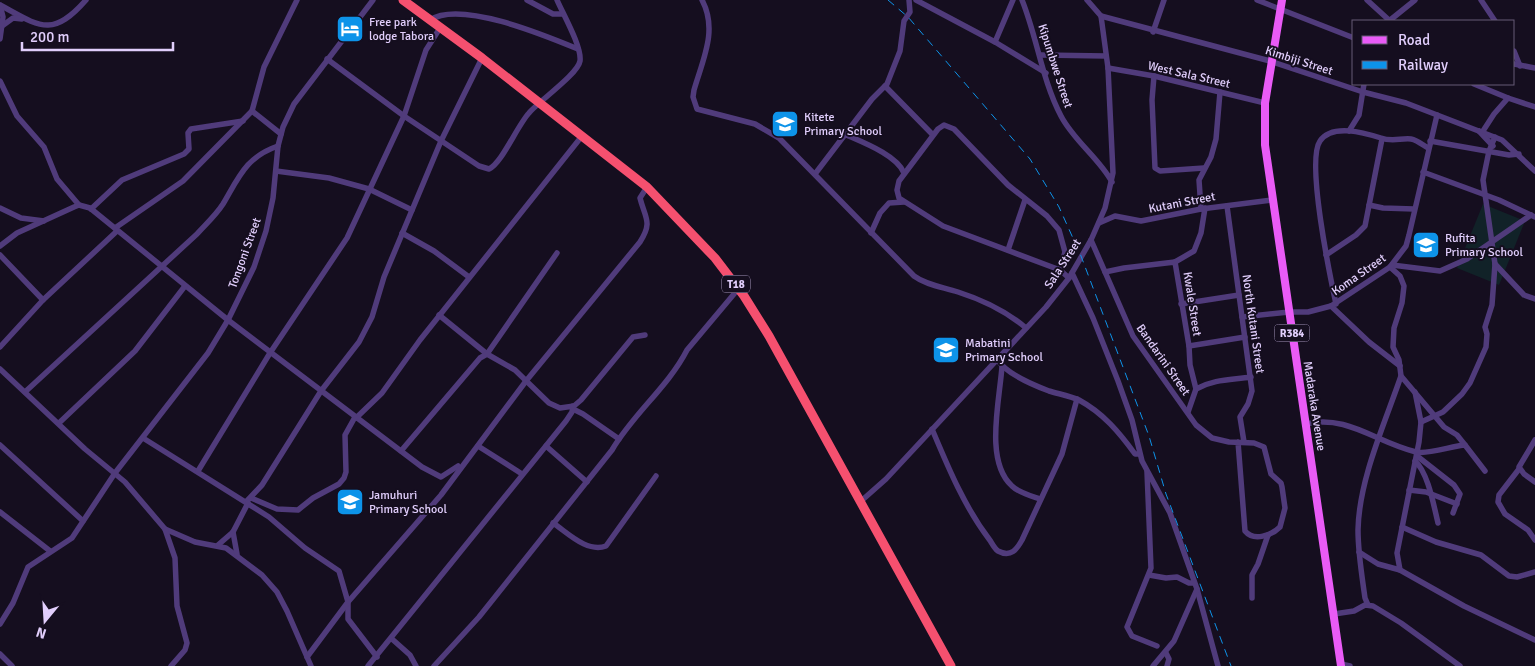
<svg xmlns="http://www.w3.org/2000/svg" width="1535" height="666" viewBox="0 0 1535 666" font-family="Signika,sans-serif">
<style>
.grass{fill:#112228}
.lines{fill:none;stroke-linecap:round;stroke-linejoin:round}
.minor{stroke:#503b7b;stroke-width:5.5}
.major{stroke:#e95bf6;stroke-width:8}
.highway{stroke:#f5506f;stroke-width:9}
.rail{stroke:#0d93e9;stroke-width:1;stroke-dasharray:8 6;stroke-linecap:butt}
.labels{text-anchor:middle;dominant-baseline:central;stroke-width:4;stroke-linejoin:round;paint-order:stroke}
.shield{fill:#150e1f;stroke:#a494ba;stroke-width:1}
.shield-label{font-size:11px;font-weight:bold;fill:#e1cefc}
.poi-label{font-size:12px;fill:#e1cefc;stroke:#150e1f;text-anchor:start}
.street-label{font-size:12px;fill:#e1cefc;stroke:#150e1f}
</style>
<rect width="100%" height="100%" fill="#150e1f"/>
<!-- grass -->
<path class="grass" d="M 1483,204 L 1525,221 L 1499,285 L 1457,268 Z"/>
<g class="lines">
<!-- minor -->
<g class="minor">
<path d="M 527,0 L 553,14 L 563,14"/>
<path d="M 702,0 C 718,30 703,59 694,90 L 693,97 L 697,109 L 755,124 L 779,138 L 914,276 C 926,285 943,287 958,292 C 983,300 1006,311 1026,328"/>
<path d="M 916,0 L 995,42 L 1046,73"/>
<path d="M 1022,0 C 1037,37 1042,80 1061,116 C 1074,141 1099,158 1112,182"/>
<path d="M 1257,0 L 1354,38"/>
<path d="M 1367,0 L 1390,21"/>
<path d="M 1481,0 L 1495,21"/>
<path d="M 0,5 C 39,26 52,39 86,0"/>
<path d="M 1101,16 L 1270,61 L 1363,92 L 1406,103 L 1502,140 L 1535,171"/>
<path d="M 430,20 C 460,0 544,35 578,49"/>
<path d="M 1389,21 L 1415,0"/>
<path d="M 2,26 L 13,18 L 22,19"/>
<path d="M 1153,32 L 1164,0"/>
<path d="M 0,39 L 3,17 L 0,5"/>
<path d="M 995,42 L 1013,0"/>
<path d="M 1514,51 L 1520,66"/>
<path d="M 1041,55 L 1106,56"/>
<path d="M 327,59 L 404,116 L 479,166 L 489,169 C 502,163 517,126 529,113 C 539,101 578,74 580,61 C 582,47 563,14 557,0"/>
<path d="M 1514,64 L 1535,68"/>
<path d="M 1108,68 L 1154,76 L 1265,103"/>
<path d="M 1154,76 L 1152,100 L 1155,168 L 1160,171 L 1204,168"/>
<path d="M 0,81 L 17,116 L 44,147 L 57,179 L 79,205"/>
<path d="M 1474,84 L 1508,98"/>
<path d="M 885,86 L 932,134"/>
<path d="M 252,111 L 281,134"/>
<path d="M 1349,131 L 1359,115 L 1364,84"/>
<path d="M 1479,131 L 1493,146"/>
<path d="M 1483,131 L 1494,114 L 1508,98 L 1535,107"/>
<path d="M 844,134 C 862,142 897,155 904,173"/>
<path d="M 1430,141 L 1509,155 L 1519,154"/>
<path d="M 276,171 L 329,178 L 369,189 L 412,210"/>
<path d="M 1423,172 L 1499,200 L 1535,217"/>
<path d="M 815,174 L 872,99 L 887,84 L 900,51 L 904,21 L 910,12 L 909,0"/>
<path d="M 1369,205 L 1383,208 L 1414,209"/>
<path d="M 1227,206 L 1252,391 L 1248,404 L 1240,417 L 1244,442"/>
<path d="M 0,208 L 21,218 L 44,221"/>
<path d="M 91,209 L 122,180 L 184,154 L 189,149 L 188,133 L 191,129 L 243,121"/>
<path d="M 1201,209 L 1199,180 L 1211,157 L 1216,139 L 1220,92"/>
<path d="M 1099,223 L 1115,216 L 1141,221 L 1201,209 L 1272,200"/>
<path d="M 115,228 L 183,181 L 252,111 L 264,67 L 297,0"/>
<path d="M 402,233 L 434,251 L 469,277"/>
<path d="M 871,233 L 880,213 L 889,203 L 904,202"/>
<path d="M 1091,240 L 1133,336 L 1196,425 L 1212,438 L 1229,442 L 1254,443 L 1264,447 L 1271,474 L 1281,483 L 1282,487 L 1285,508 L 1280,527 C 1272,535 1254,542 1245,531 L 1238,442"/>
<path d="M 0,246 L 17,233 L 74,207 L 79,205 L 90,208 L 228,320 L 422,467 L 441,477 L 458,466"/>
<path d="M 1008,250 L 1025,200"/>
<path d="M 0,255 L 43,300"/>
<path d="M 1326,255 L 1356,235 L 1365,226 L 1382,139"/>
<path d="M 1175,262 L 1194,251 L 1201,233 L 1205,208"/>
<path d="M 1495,264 L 1524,295 L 1535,299"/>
<path d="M 1392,265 L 1440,271 L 1467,259 L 1531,215"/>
<path d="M 1390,267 L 1400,276 L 1404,286 L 1402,303 L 1394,328 L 1393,347 L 1399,360 L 1401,376 L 1444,427 L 1457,435 L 1465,445"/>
<path d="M 1060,270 L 1065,252 L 1059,230 L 1047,216 L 1008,185 L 954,129 L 944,125 L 938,129 L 899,181 L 897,190 L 899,198 L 943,226 L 1060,270 L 1069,278"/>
<path d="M 1105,272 L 1124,268 L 1175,262 L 1189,346 L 1190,365 L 1196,389"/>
<path d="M 1072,273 L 1093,318 L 1118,381 L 1132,420 L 1142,461 L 1170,513 L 1197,589 L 1218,666"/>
<path d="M 1181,304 L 1239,295"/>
<path d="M 1336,304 C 1330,276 1306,161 1320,141 C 1332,123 1365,133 1381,138 C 1392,142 1401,138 1411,139 C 1417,140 1423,145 1428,148"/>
<path d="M 1331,306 L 1369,342 L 1400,366"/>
<path d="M 439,315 L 487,354 L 515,370 L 549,403 L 560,408 L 574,406 L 581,400 L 633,337 L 645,335"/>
<path d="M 1242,317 L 1289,312 L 1308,312 L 1331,306 L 1390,267 L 1406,246 L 1409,235 L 1437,115"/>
<path d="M 1189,346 L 1245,337"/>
<path d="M 0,347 L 43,300 L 117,231"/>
<path d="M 997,359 C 1006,374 1033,385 1049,391 C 1059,394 1070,396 1079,400 C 1103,413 1119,432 1135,454 L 1139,454"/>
<path d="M 1002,366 C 1000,399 984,461 1012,486 C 1019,493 1031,496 1040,499"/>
<path d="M 0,369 L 85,449 L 125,482 L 165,529 L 195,542 L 226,548 L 262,575 L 277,592 L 287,611 L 311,666"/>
<path d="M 25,392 L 197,234 C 206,224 216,215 223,204 C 239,177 246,157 278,146"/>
<path d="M 1415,392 L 1421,422 L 1419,442 L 1397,553 L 1400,570 L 1464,606 L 1535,640"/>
<path d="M 573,409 L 583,414 L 619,439"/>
<path d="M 1188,412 L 1196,389 C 1214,379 1231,380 1251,377"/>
<path d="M 356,418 L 382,393 L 420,340 L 582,136"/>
<path d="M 1421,422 L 1443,412 L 1462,394 L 1470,383 L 1486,347 L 1487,334 L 1485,327 L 1492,305 L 1495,264 L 1483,180 L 1489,151 L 1495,137"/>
<path d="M 59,423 L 135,351 L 185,286"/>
<path d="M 1306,424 C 1347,414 1377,443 1416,452 C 1427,455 1452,446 1465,445 L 1485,471"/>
<path d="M 932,429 C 948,467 964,506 989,539 C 992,543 994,548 998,551 C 1011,558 1017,549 1022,540 L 1062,454 L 1077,399"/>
<path d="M 143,438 L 269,517 L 305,548 L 339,571 L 348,602 L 348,619 L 377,657"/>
<path d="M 1535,440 L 1519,467 L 1524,474 L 1535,482"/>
<path d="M 0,445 L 83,521"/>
<path d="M 478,446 L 522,474"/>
<path d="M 546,446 L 587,482"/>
<path d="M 401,451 L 480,358 L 487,354 L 557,253"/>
<path d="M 1417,456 L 1454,485 L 1460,494 L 1453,513"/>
<path d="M 1415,461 C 1428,472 1434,507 1438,523"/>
<path d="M 1519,469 L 1499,495 L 1498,502 L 1505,514 L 1528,530 L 1535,540"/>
<path d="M 198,471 L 270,353 L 347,238 L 404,116 L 426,50 L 440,28"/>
<path d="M 1147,472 L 1151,568 L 1127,627 L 1132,636 L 1157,646"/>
<path d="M 1409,490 L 1426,492 L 1457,504"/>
<path d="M 251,498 L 277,509 L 298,510 L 313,498 L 339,484 L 344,478 L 346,472 L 345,435 L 355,417"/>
<path d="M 246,502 L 262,485 L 321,391 L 359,342 L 372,317 L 384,277 L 441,141 L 482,58"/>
<path d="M 860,502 L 886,479 L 1046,307 L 1069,278 L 1091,240 L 1105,208 L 1113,173 L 1108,68 L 1101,16 L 1087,0"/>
<path d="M 0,512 L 50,551"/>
<path d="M 553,523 C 568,533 587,553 606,546 L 656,476"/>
<path d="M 1402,527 L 1436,542 L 1481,555 L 1509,576 L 1517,577 L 1535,572"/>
<path d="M 165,529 L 175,558 L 177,606 L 187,643 L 185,650 L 171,666"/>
<path d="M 233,532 L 237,554"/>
<path d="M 218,545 L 233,532 L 248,503"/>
<path d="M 1359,552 L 1378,564 L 1400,570"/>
<path d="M 1149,575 L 1166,578 L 1177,577 L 1189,583 L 1194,583"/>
<path d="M 1252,598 L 1252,575 L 1258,564 L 1268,535"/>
<path d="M 1368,605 L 1365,598 C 1362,576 1358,553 1358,530 C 1359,479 1385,423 1401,376"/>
<path d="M 1334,614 L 1354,611 L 1365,605 L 1373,606 L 1401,623 L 1460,666"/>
<path d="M 0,624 L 13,603 L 28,567 L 72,538 L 115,473 L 208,353 L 228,320 L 254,267 L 266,231 L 273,198 L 278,146 L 283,127 L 294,104 L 373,0"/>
<path d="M 392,639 L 410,655 L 416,666"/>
<path d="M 1166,653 L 1169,659 L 1167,666"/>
<path d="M 0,654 L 12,666"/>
<path d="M 307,657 L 348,602 L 441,495 L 526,381 L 640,242 C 653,222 645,218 640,198 L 647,187"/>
<path d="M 1341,664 L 1350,666"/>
<path d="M 368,666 L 566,421 L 572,412 L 573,406"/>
<path d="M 434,666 L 479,617 L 612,450 C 633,414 668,387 687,350 L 739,288"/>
<path d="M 1153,666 L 1174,641 L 1197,589"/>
</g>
<!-- major -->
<path class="major" d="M 1282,0 L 1265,103 L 1265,145 L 1341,666"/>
<!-- highway -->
<path class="highway" d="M 403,0 L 482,58 L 647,187 L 715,258 L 744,296 L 769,336 L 951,666"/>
<!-- rail -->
<path class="rail" d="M 888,0 L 908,17 L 1030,159 L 1059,207 L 1081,256 L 1149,436 L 1166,494 L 1231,666"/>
</g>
<!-- icons -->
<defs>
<g id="hotel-square" transform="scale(1.4375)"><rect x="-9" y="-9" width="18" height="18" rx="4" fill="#0d93e9" stroke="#150e1f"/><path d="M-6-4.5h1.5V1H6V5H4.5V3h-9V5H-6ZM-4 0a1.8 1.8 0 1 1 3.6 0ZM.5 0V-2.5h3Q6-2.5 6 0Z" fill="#fff"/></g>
<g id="school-square" transform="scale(1.4375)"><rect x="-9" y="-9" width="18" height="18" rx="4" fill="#0d93e9" stroke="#150e1f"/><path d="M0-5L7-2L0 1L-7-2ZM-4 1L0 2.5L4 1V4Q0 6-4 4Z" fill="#fff"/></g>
</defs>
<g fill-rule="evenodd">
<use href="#hotel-square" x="350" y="29"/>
<use href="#school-square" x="785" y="124"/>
<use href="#school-square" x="1426" y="245"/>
<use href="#school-square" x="946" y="350"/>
<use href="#school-square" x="350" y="502"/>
</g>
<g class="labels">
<!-- shield labels -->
<g class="shield">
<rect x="722" y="275.5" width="28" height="17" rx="4"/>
<rect x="1274.5" y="324.5" width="35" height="17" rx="4"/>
</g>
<g class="shield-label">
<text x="736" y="284">T18</text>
<text x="1292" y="333">R384</text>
</g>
<!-- poi labels -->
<g class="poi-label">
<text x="369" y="22">Free park<tspan x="369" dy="14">lodge Tabora</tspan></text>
<text x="804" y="117">Kitete<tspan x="804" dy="14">Primary School</tspan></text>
<text x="1445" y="238">Rufita<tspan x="1445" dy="14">Primary School</tspan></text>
<text x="965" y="343">Mabatini<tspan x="965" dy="14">Primary School</tspan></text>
<text x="369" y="495">Jamuhuri<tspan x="369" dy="14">Primary School</tspan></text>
</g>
<!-- street labels -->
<g class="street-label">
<text transform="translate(1299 61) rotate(18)">Kimbiji Street</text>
<text transform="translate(1055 66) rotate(72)">Kipumbwe Street</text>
<text transform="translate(1189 75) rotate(13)">West Sala Street</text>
<text transform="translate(1182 203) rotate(-11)">Kutani Street</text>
<text transform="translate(245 253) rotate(-70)">Tongoni Street</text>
<text transform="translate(1063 264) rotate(-57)">Sala Street</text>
<text transform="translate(1359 275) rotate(-35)">Koma Street</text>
<text transform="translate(1192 304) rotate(81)">Kwale Street</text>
<text transform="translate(1253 324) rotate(82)">North Kutani Street</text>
<text transform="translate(1163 360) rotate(55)">Bandarini Street</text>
<text transform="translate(1314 406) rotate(81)">Madaraka Avenue</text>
</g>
</g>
<!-- legend -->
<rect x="1352" y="20" width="162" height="65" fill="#150e1f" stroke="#675b77"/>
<rect x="1362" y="36" width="25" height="8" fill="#e95bf6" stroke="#675b77"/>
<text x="1398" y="45" font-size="15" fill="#e1cefc">Road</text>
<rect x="1362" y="61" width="25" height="8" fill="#0d93e9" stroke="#675b77"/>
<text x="1398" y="70" font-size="15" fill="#e1cefc">Railway</text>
<!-- north arrow -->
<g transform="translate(45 621) rotate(198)" stroke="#150e1f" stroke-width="4" paint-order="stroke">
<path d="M0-4L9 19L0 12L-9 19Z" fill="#e1cefc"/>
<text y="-8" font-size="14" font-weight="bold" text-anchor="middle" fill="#e1cefc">N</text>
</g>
<!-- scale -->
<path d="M22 42v8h151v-8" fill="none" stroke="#e1cefc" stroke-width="2.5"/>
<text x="30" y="42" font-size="15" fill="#e1cefc" stroke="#150e1f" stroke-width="4" paint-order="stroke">200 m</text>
</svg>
